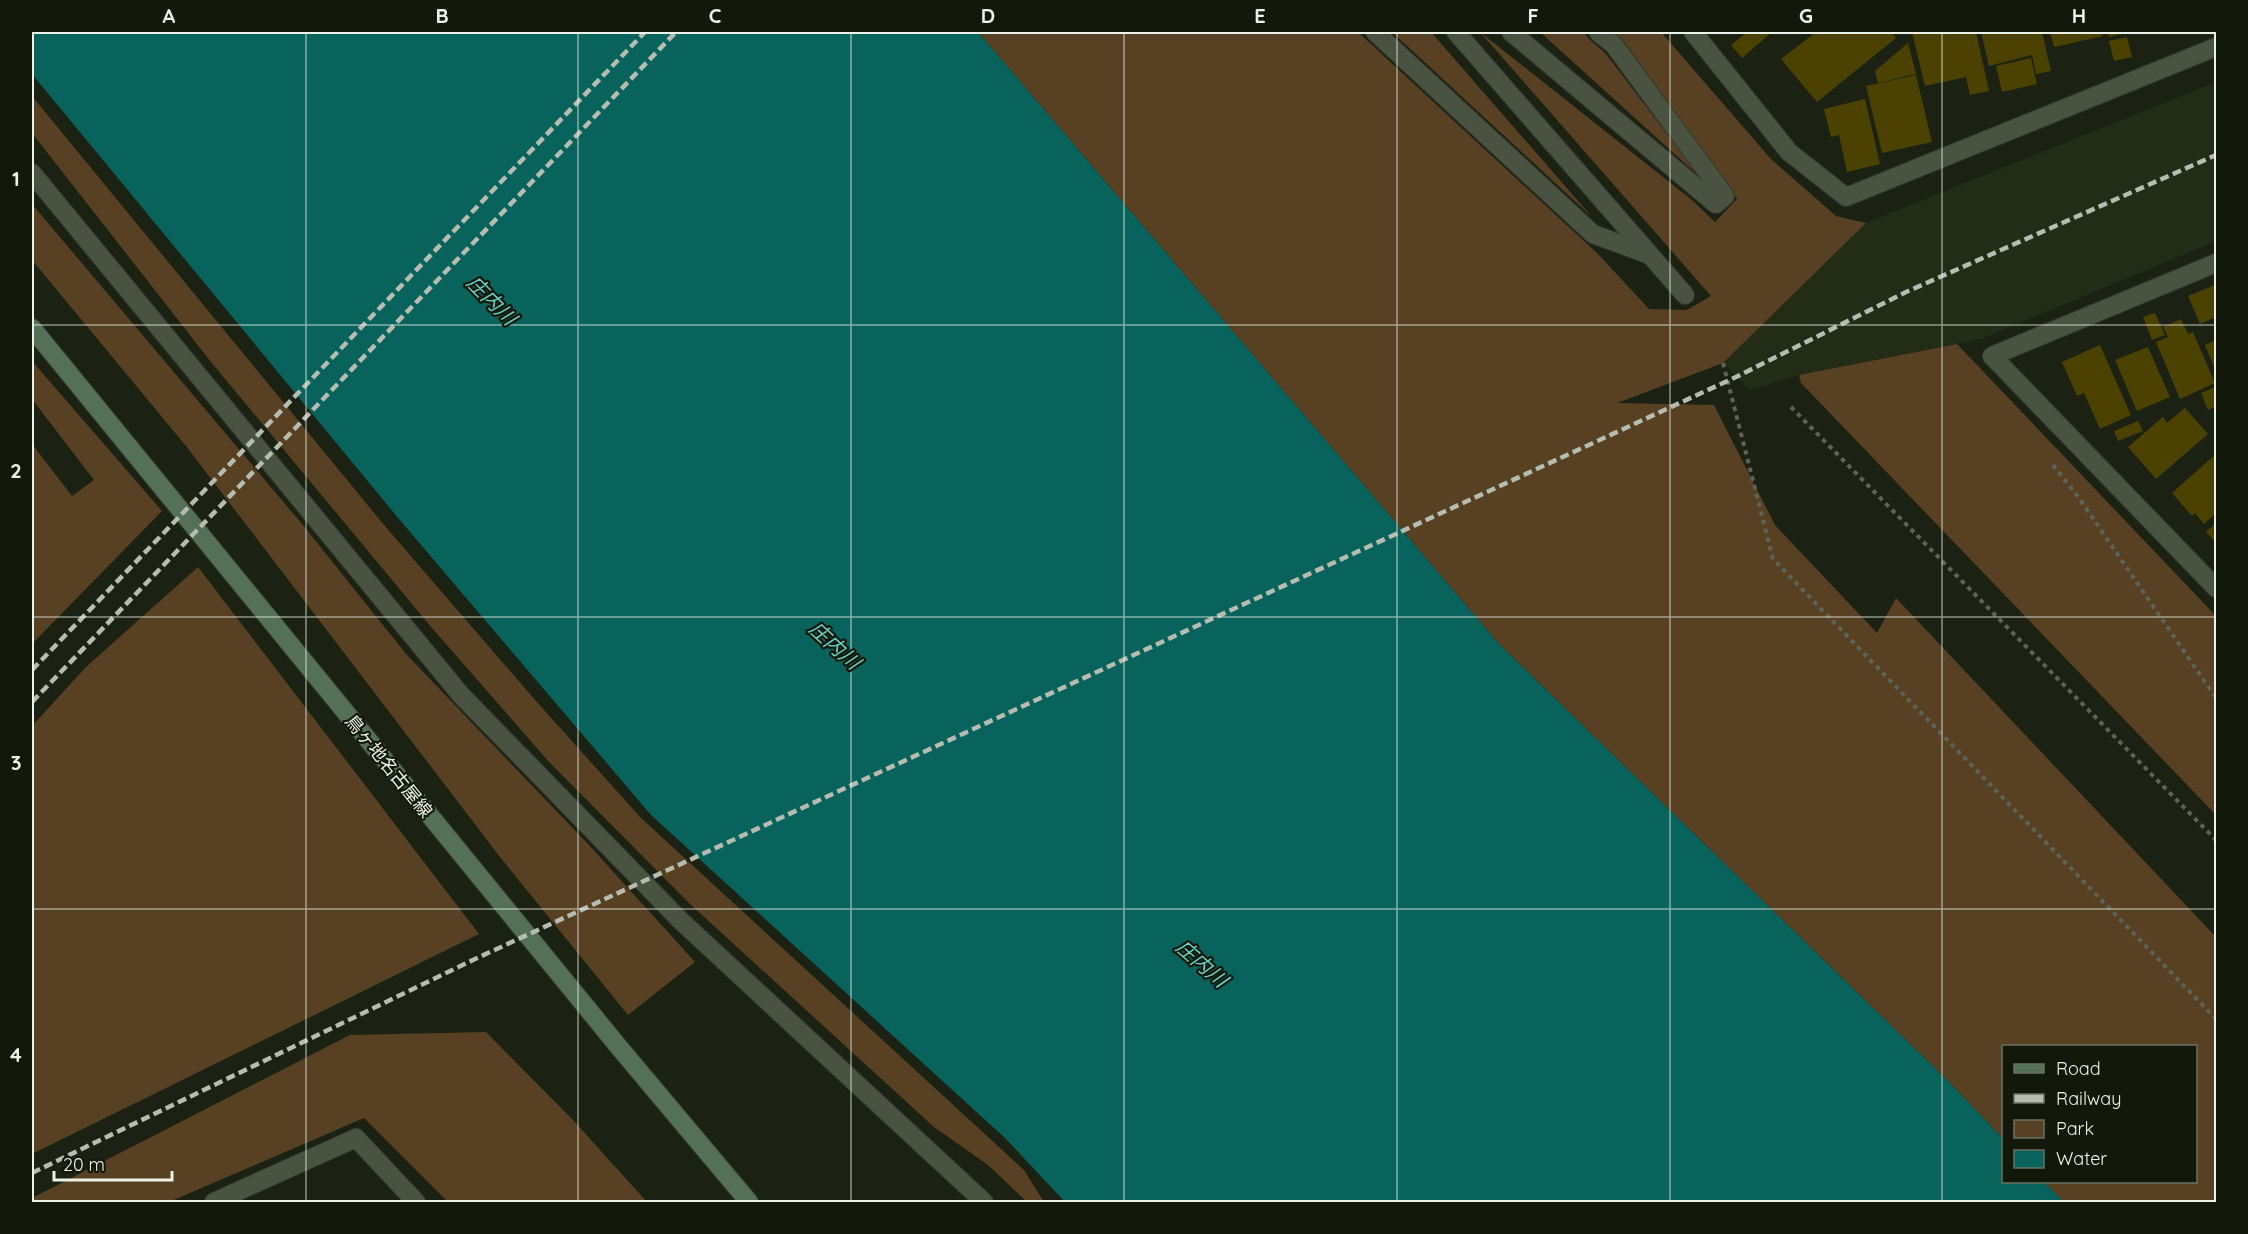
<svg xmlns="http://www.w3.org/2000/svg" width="2248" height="1234" viewBox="0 0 2248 1234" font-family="Quicksand,'Noto Sans JP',sans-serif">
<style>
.built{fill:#232c17}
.green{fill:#584022}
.water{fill:#07635c}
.building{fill:#4b4202}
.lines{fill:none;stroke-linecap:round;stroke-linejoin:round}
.service-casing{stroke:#343a30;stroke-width:20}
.minor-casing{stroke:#343a30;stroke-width:20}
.secondary-casing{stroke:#343a30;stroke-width:20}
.path{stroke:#5d6356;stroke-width:4;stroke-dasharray:4.5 4.5;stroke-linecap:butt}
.service{stroke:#4a5241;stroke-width:18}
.minor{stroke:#4a5241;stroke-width:18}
.secondary{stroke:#547158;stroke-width:18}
.rail{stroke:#b6bcb0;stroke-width:4.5;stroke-dasharray:9 4.5;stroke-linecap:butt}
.grid{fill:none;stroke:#edf2e8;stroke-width:1.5;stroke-opacity:0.55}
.labels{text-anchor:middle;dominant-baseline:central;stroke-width:4.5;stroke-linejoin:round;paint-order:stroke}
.street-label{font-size:18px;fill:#edf2e8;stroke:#12190a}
.water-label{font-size:20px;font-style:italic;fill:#62d6cb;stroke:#12190a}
.neatline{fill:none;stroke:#edf2e8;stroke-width:2}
.grid-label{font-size:20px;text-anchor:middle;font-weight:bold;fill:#edf2e8}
</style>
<rect width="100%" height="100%" fill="#1b2213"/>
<!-- built -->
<path class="built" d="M 2216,82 L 2216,241 L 1981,339 L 1799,375 L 1750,390 L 1723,363 L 1866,223 Z"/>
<!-- green -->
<g class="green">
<path d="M 978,32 L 1358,32 L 1598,254 L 1649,309 L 1687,310 L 1711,296 L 1480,32 L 1692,200 L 1715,222 L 1737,199 L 1622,39 L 1609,32 L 1661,32 L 1771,159 L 1836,216 L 1866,223 L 1723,363 L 1617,403 L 1714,405 L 1775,525 L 1877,633 L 1896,598 L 2216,937 L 2216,1202 L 2064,1202 L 2044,1182 L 2196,1182 L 2196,1046 L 2004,1046 L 2003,1139 L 1948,1081 L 1499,644 Z"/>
<path d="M 1392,32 L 1431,32 L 1592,217 Z"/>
<path d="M 1540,32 L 1584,32 L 1589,39 L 1606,54 L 1700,177 Z"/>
<path d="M 32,96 L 384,525 L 536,701 L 641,818 L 1024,1170 L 1044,1202 L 1027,1202 L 988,1165 L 934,1127 L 690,904 L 549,762 L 432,628 L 211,362 L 32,133 Z"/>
<path d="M 32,204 L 302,524 L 407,655 L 589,845 L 695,962 L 628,1015 L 500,857 L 186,446 L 32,260 Z"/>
<path d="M 1957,344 L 2216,616 L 2216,815 L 1801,383 L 1799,375 Z"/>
<path d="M 32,361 L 162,511 L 32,644 L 32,444 L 72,496 L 94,480 L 32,399 Z"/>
<path d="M 198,567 L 479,934 L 32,1154 L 32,726 L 86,667 Z"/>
<path d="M 486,1032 L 573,1120 L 647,1202 L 448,1202 L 364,1118 L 169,1202 L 32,1202 L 32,1198 L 350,1035 Z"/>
</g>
<!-- water -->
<path class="water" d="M 32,32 L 978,32 L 1499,644 L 1948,1081 L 2003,1139 L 2004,1182 L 2044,1182 L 2064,1202 L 1065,1202 L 1005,1138 L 651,815 L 399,519 L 32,74 Z"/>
<!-- building -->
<g class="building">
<path d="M 1747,32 L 1772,32 L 1742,58 L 1731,45 Z"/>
<path d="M 1816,32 L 1891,32 L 1896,38 L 1817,102 L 1781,59 Z"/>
<path d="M 1912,32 L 1976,32 L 1989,91 L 1970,95 L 1966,77 L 1925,86 Z"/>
<path d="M 1981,32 L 2042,32 L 2051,71 L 2036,74 L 2032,55 L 1989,66 Z"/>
<path d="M 2050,32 L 2102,32 L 2103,36 L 2054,47 Z"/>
<path d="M 2108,32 L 2128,32 L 2109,37 Z"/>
<path d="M 2127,37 L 2132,57 L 2114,61 L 2109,41 Z"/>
<path d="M 1908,43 L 1916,74 L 1878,83 L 1875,71 Z"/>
<path d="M 2031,58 L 2037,84 L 2002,92 L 1996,66 Z"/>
<path d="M 1916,75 L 1932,142 L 1882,153 L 1866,86 Z"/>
<path d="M 1865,99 L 1880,164 L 1847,172 L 1839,135 L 1831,137 L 1824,109 Z"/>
<path d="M 2215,285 L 2216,289 L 2216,317 L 2200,324 L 2188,296 Z"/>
<path d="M 2155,313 L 2165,335 L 2152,340 L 2143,317 Z"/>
<path d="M 2181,319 L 2188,334 L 2193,332 L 2215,383 L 2180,399 L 2156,342 L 2168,337 L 2163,327 Z"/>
<path d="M 2216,340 L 2216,371 L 2205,345 Z"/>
<path d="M 2100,345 L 2131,415 L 2100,429 L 2084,393 L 2077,396 L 2062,362 Z"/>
<path d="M 2148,347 L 2170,397 L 2137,411 L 2115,360 Z"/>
<path d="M 2215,387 L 2216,406 L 2208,410 L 2201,393 Z"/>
<path d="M 2185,408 L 2208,434 L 2156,479 L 2128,447 L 2163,417 L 2167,423 Z"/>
<path d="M 2138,421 L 2143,431 L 2118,441 L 2114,431 Z"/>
<path d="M 2216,454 L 2216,513 L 2204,524 L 2195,513 L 2192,516 L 2172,493 Z"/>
<path d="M 2216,523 L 2216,543 L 2206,532 Z"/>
</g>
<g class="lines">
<!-- service casing -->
<g class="service-casing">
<g id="service">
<path d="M 1375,32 L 1593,234 L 1650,255"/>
<path d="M 1456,32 L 1685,295"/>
<path d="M 1511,32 L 1716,204 L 1725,196 L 1614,45 L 1598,32"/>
<path d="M 32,173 L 461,695 L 680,920 L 984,1202"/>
</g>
</g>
<!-- minor casing -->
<g class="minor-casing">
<g id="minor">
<path d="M 1693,32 L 1789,152 L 1846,197 L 2216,47"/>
<path d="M 2216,263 L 1992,356 L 2216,588"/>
<path d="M 214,1202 L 356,1138 L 416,1202"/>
</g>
</g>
<!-- secondary casing -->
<g class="secondary-casing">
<path id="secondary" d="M 32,328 L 618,1046 L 749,1202"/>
</g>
<!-- path -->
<g class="path">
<path d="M 1723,363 L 1773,559 L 2216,1019"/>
<path d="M 1791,407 L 2216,840"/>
<path d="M 2053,465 L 2079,498 L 2216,698"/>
</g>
<!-- service -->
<use href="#service" class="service"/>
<!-- minor -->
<use href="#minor" class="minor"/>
<!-- secondary -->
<use href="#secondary" class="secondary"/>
<!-- rail -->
<g class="rail">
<path d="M 32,670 L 645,32"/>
<path d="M 32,702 L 676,32"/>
<path d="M 32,1173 L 475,959 L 1736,377 L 1906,292 L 2216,155"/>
</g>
</g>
<!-- grid -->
<path class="grid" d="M 306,32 L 306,1202M 578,32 L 578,1202M 851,32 L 851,1202M 1124,32 L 1124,1202M 1397,32 L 1397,1202M 1670,32 L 1670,1202M 1942,32 L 1942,1202M 32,325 L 2216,325M 32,617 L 2216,617M 32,909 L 2216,909"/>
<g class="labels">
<!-- street labels -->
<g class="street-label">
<text transform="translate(389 766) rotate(51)">鳥ヶ地名古屋線</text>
</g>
<!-- water labels -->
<g class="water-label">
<text transform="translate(492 300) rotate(45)">庄内川</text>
<text transform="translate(835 645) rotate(42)">庄内川</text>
<text transform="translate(1202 963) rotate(41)">庄内川</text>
</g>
</g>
<!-- border -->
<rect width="2248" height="1234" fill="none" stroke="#12190a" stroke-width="66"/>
<!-- legend -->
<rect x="2002" y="1045" width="195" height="138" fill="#12190a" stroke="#6a7063" stroke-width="1.5"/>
<rect x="2014" y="1064" width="30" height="9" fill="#547158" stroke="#6a7063" stroke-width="1.5"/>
<text x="2056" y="1075" font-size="18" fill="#edf2e8">Road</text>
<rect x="2014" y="1094" width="30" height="9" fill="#b6bcb0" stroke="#6a7063" stroke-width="1.5"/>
<text x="2056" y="1105" font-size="18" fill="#edf2e8">Railway</text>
<rect x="2014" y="1120" width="30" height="18" fill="#584022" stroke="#6a7063" stroke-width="1.5"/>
<text x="2056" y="1135" font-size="18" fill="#edf2e8">Park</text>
<rect x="2014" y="1150" width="30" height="18" fill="#07635c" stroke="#6a7063" stroke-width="1.5"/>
<text x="2056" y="1165" font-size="18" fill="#edf2e8">Water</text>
<!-- scale -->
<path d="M54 1171v9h118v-9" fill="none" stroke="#edf2e8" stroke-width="3"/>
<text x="63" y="1171" font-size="18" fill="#edf2e8" stroke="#12190a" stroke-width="4.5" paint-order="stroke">20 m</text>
<rect x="33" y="33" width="2182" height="1168" class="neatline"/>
<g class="grid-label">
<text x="169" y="23">A</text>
<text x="442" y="23">B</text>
<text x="715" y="23">C</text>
<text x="988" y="23">D</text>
<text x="1260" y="23">E</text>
<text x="1533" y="23">F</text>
<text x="1806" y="23">G</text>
<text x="2079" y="23">H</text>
<text x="16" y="186">1</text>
<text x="16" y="478">2</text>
<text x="16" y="770">3</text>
<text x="16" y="1062">4</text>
</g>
</svg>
